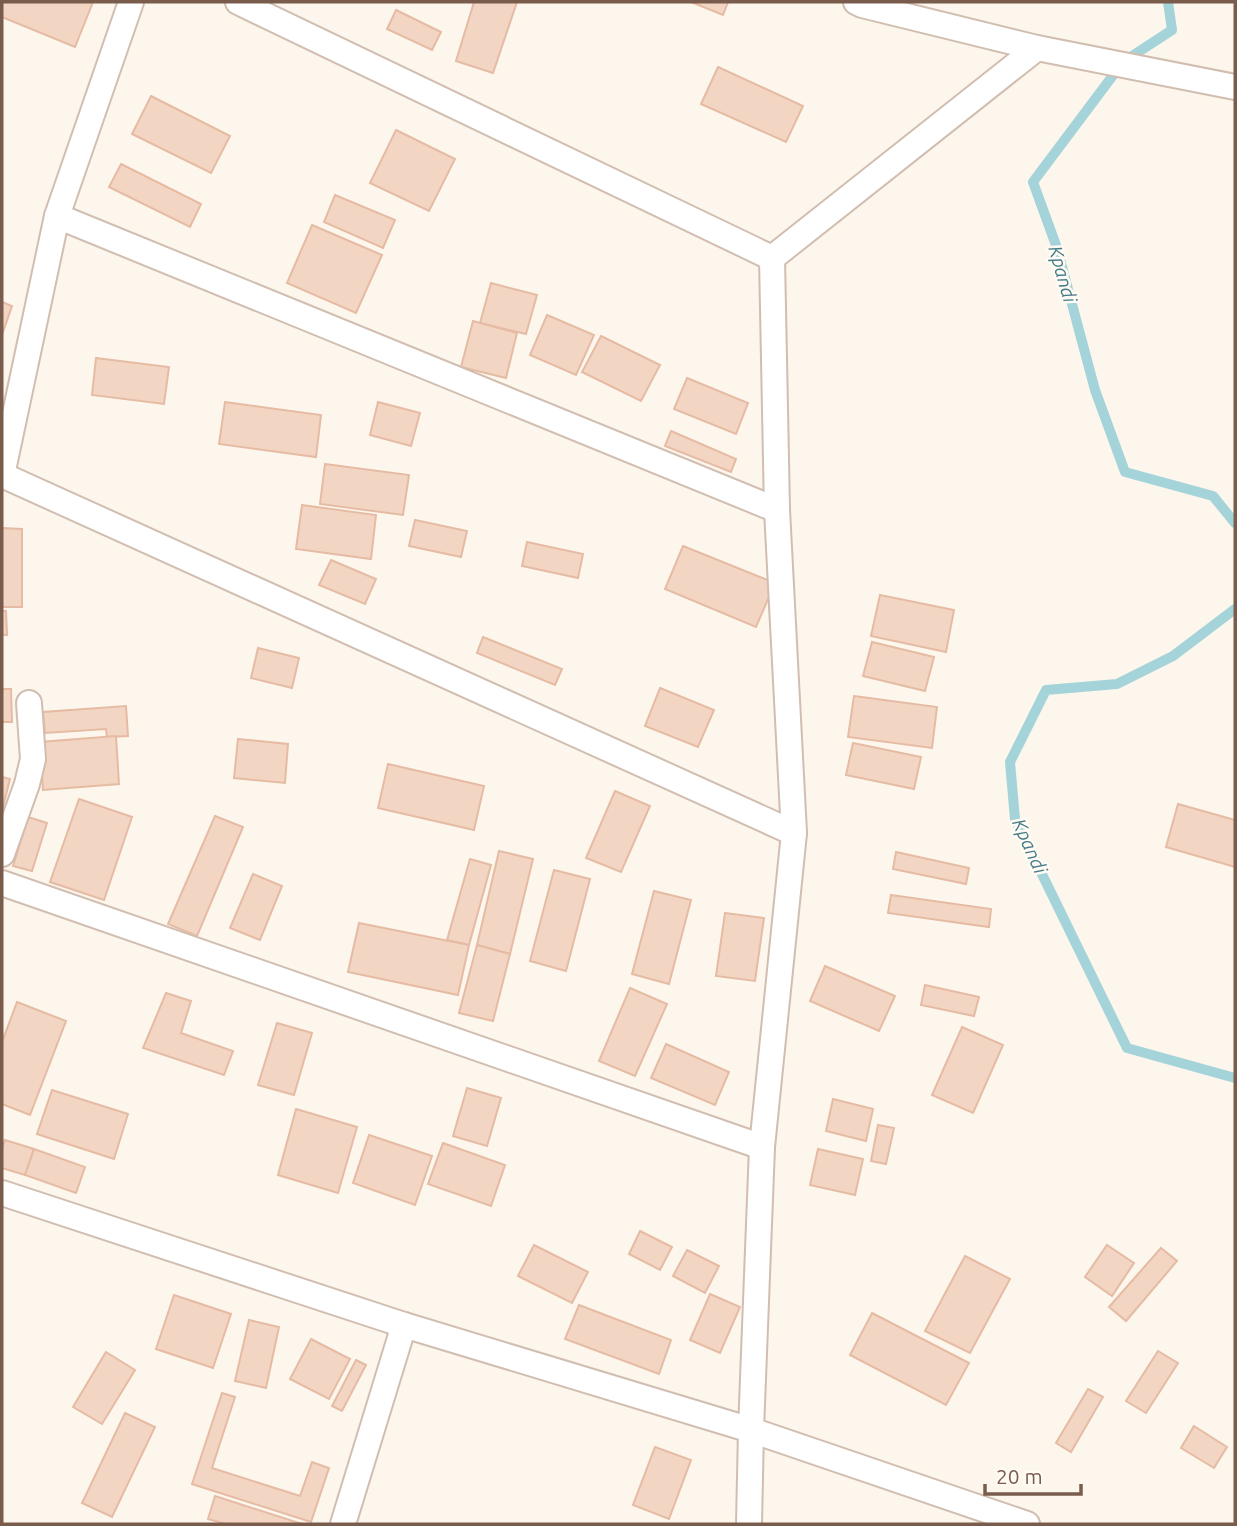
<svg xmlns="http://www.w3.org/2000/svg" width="1237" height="1526" viewBox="0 0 1237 1526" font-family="Ubuntu,sans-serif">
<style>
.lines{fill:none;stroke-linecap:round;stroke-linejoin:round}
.stream{stroke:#a5d3da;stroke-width:10}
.building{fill:#f3d5c3;stroke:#e6bba3;stroke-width:2}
.minor-casing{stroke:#d1beb0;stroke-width:28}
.minor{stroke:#fff;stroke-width:24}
.labels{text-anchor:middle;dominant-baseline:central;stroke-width:5;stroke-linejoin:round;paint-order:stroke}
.water-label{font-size:19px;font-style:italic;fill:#437c86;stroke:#fffaf3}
</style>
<rect width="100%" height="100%" fill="#fdf6ec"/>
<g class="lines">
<!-- stream -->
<g class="stream">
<path d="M 1168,2 L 1172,30 L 1123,62 L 1033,182 L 1057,248 L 1095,390 L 1125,472 L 1213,496 L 1235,523"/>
<path d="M 1235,609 L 1173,656 L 1117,684 L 1046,690 L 1010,762 L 1015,819 L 1127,1048 L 1235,1078"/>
</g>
</g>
<!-- building -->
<g class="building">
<path d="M 2,2 L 93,2 L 75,47 L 2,17 Z"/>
<path d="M 474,2 L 517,2 L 493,73 L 456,61 Z"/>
<path d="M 691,2 L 728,2 L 723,15 Z"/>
<path d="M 396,10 L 441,32 L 432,50 L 387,29 Z"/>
<path d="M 718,67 L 803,106 L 786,142 L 701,104 Z"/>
<path d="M 151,96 L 230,136 L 211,173 L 132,134 Z"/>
<path d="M 396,130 L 455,159 L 429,211 L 370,183 Z"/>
<path d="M 121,164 L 201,204 L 190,227 L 109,187 Z"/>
<path d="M 335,195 L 395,220 L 383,248 L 324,222 Z"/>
<path d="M 312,225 L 382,255 L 356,313 L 287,283 Z"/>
<path d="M 491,283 L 537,295 L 526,334 L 480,323 Z"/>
<path d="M 2,302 L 12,306 L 2,335 Z"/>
<path d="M 547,315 L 594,335 L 576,375 L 530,355 Z"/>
<path d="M 473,321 L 517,333 L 506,378 L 461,367 Z"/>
<path d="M 601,336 L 660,365 L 641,401 L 582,372 Z"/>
<path d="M 96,358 L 169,367 L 164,404 L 92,395 Z"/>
<path d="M 687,378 L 748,403 L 736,434 L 674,409 Z"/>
<path d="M 225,402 L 321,415 L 316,457 L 219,444 Z"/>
<path d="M 378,402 L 420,413 L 411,446 L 370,435 Z"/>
<path d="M 671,431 L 736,459 L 731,472 L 665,446 Z"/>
<path d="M 325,464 L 409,475 L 403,515 L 320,504 Z"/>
<path d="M 302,505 L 376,515 L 371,559 L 296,549 Z"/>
<path d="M 415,520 L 467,531 L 461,557 L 409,546 Z"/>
<path d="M 2,528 L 22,529 L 22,607 L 2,607 Z"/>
<path d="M 527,542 L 583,554 L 578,578 L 522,566 Z"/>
<path d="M 683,546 L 775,583 L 756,627 L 665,589 Z"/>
<path d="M 331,560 L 376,579 L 365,604 L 319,585 Z"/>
<path d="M 880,595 L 954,610 L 946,652 L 871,636 Z"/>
<path d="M 2,611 L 6,611 L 7,635 L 2,635 Z"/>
<path d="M 483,637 L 562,669 L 555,685 L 477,653 Z"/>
<path d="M 872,642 L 934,657 L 925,691 L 863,676 Z"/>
<path d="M 258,648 L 299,658 L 292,688 L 251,678 Z"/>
<path d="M 660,688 L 714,710 L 698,747 L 645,726 Z"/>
<path d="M 2,689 L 11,689 L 12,722 L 2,722 Z"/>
<path d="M 854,696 L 937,707 L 932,748 L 848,737 Z"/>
<path d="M 126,706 L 128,736 L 107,737 L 106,729 L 45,733 L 43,712 Z"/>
<path d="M 116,736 L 119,784 L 43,790 L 40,742 Z"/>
<path d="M 238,739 L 288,744 L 285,783 L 234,778 Z"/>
<path d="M 853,743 L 921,757 L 914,789 L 846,775 Z"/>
<path d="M 388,764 L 484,786 L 474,830 L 378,808 Z"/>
<path d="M 2,777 L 10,779 L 2,811 Z"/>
<path d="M 615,791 L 650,806 L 621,872 L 586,858 Z"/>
<path d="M 79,799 L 132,817 L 104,900 L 50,882 Z"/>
<path d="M 1178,804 L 1235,820 L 1235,867 L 1166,847 Z"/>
<path d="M 215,816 L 243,827 L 197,936 L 168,924 Z"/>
<path d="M 28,817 L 47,823 L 32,871 L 13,866 Z"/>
<path d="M 499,851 L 533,859 L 510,954 L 477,945 Z"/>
<path d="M 896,852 L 969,868 L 966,884 L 893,869 Z"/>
<path d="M 470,859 L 491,865 L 469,945 L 447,940 Z"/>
<path d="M 554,870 L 590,879 L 566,971 L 530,961 Z"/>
<path d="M 253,874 L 282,886 L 260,940 L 230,928 Z"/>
<path d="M 654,891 L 691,900 L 669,984 L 632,974 Z"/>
<path d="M 891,895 L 991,909 L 989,927 L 888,913 Z"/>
<path d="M 725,913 L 764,918 L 755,981 L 716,976 Z"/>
<path d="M 359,923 L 469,945 L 458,995 L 348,972 Z"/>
<path d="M 477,945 L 510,954 L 493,1021 L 459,1013 Z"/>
<path d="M 825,966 L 895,996 L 879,1031 L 810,1001 Z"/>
<path d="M 925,985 L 979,997 L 974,1016 L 921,1005 Z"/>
<path d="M 630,988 L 667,1004 L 635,1076 L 599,1061 Z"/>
<path d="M 166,993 L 191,1001 L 181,1033 L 233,1051 L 224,1075 L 143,1048 Z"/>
<path d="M 17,1002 L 66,1021 L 30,1115 L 2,1104 L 2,1042 Z"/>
<path d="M 277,1023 L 312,1033 L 294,1095 L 258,1085 Z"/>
<path d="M 962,1027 L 1003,1045 L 973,1113 L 932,1095 Z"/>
<path d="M 666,1044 L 729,1072 L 715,1105 L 651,1078 Z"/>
<path d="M 467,1088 L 501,1098 L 487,1146 L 453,1136 Z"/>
<path d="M 52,1090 L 128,1114 L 114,1159 L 37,1134 Z"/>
<path d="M 833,1099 L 873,1109 L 866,1141 L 826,1131 Z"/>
<path d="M 296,1109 L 357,1127 L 338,1193 L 278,1175 Z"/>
<path d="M 878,1125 L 894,1128 L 886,1164 L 871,1161 Z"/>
<path d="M 369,1135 L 432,1156 L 415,1205 L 353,1183 Z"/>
<path d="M 5,1140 L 34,1149 L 25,1175 L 2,1168 L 2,1149 Z"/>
<path d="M 443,1143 L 505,1165 L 491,1206 L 428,1184 Z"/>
<path d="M 34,1149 L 85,1167 L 76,1193 L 25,1175 Z"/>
<path d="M 818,1149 L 863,1159 L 855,1195 L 810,1185 Z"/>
<path d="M 640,1231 L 672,1247 L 660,1270 L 629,1254 Z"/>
<path d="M 534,1245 L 588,1272 L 572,1303 L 518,1276 Z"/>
<path d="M 1107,1245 L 1134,1263 L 1112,1296 L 1085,1277 Z"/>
<path d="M 1161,1248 L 1177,1261 L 1126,1321 L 1109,1307 Z"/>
<path d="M 687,1250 L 719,1266 L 705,1293 L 673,1276 Z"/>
<path d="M 965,1256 L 1010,1279 L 970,1353 L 925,1331 Z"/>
<path d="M 710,1294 L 740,1307 L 720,1353 L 690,1340 Z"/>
<path d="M 174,1295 L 231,1314 L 213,1368 L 156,1349 Z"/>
<path d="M 579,1305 L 671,1340 L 659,1374 L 565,1339 Z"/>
<path d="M 872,1313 L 969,1363 L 946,1405 L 850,1355 Z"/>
<path d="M 249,1320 L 279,1327 L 266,1388 L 235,1381 Z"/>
<path d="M 311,1339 L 350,1359 L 329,1399 L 290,1379 Z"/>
<path d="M 1158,1351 L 1178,1363 L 1146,1413 L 1126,1401 Z"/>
<path d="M 106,1352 L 135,1370 L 102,1424 L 73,1407 Z"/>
<path d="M 356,1360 L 366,1365 L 342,1411 L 332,1406 Z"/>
<path d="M 1088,1389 L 1103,1397 L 1071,1452 L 1056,1443 Z"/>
<path d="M 222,1393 L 235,1397 L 212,1468 L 300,1496 L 312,1462 L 329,1468 L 311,1522 L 192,1484 Z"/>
<path d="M 125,1413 L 155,1427 L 112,1517 L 82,1503 Z"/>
<path d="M 1194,1426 L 1227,1447 L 1214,1468 L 1181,1448 Z"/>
<path d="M 655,1447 L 691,1460 L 669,1519 L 633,1505 Z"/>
<path d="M 215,1496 L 302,1524 L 226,1524 L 208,1519 Z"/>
</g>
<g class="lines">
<!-- minor casing -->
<g class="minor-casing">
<g id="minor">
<path d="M 238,2 L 772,258"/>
<path d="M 856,2 L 862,5 L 1037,48"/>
<path d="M 57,216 L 777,510"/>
<path d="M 772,258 L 1037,48 L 1235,87"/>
<path d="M 2,475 L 794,833"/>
<path d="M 2,475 L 57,216 L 131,2"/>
<path d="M 2,854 L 27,784 L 33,759 L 29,703"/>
<path d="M 2,883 L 762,1147"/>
<path d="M 2,1193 L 404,1325 L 751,1430 L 1027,1524"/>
<path d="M 343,1524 L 404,1325"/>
<path d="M 749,1524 L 751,1430 L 762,1147 L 794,833 L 777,510 L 772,258"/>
</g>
</g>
<!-- minor -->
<use href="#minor" class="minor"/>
</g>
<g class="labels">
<!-- water labels -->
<g class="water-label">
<text transform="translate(1063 274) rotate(74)">Kpandi</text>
<text transform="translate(1030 846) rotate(66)">Kpandi</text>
</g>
</g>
<!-- border -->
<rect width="1237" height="1526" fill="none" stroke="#7a5c4d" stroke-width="7"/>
<!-- scale -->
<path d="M985 1484v10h96v-10" fill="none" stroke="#7a5c4d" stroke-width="3.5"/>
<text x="996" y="1484" font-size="21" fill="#7a5c4d" stroke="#fffaf3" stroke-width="5" paint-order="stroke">20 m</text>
</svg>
